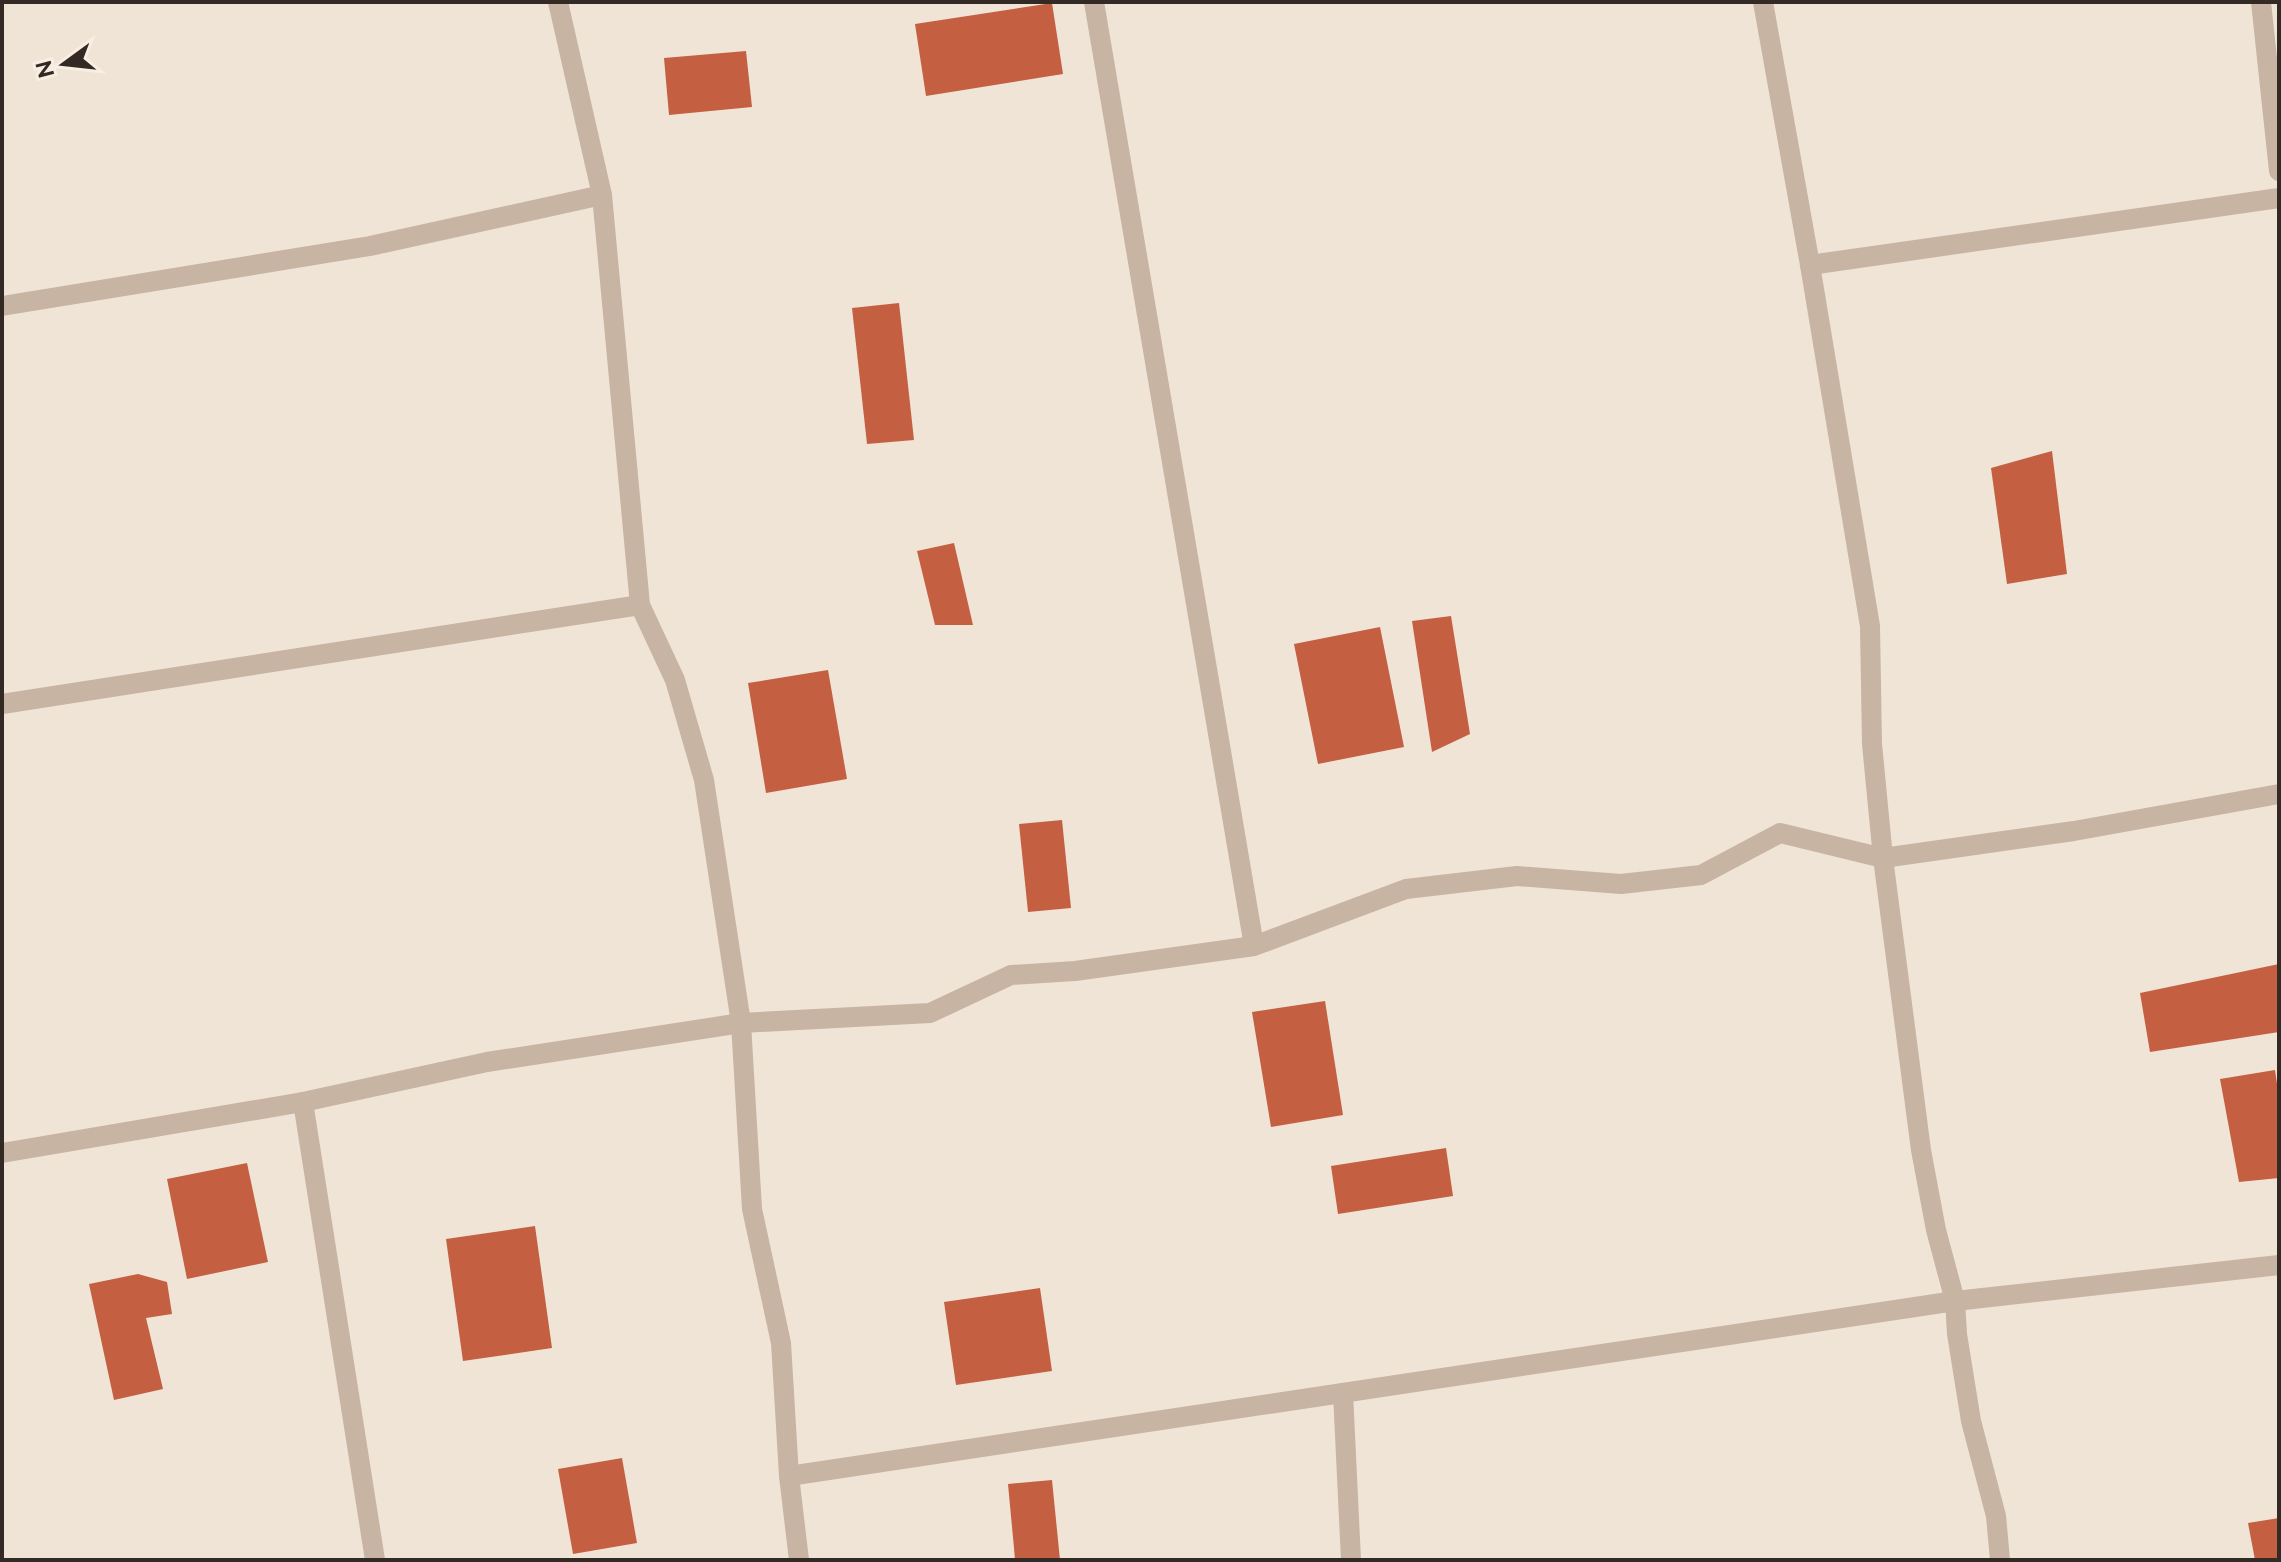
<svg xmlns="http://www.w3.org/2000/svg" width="2281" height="1562" viewBox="0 0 2281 1562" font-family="Raleway,sans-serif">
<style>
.building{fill:#c46041}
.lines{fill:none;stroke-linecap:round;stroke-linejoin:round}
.street{stroke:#c7b4a3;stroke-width:20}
</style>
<rect width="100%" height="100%" fill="#f0e4d7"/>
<!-- building -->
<g class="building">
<path d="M 1052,3 L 1063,74 L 926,96 L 915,24 Z"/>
<path d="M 746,51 L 752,107 L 669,115 L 664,58 Z"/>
<path d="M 899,303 L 914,440 L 867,444 L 852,308 Z"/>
<path d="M 2052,451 L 2067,574 L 2007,584 L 1991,468 Z"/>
<path d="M 954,543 L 973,625 L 935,625 L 917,551 Z"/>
<path d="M 1451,616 L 1470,734 L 1432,752 L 1412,621 Z"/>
<path d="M 1380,627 L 1404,747 L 1318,764 L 1294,644 Z"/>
<path d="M 828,670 L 847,779 L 766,793 L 748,683 Z"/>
<path d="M 1062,820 L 1071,908 L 1028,912 L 1019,824 Z"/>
<path d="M 2279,964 L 2279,1032 L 2150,1052 L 2140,993 Z"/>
<path d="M 1325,1001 L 1343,1115 L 1271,1127 L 1252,1012 Z"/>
<path d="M 2275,1070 L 2279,1097 L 2279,1178 L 2239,1182 L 2220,1079 Z"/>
<path d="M 1446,1148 L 1453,1196 L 1338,1214 L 1331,1166 Z"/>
<path d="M 247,1163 L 268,1262 L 187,1279 L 167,1179 Z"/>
<path d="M 535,1226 L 552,1348 L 463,1361 L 446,1239 Z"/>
<path d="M 138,1274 L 167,1282 L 172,1314 L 146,1318 L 163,1389 L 114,1400 L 89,1284 Z"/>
<path d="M 1040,1288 L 1052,1371 L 956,1385 L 944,1302 Z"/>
<path d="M 622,1458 L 637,1543 L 573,1554 L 558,1469 Z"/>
<path d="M 1052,1480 L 1060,1560 L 1015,1559 L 1008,1484 Z"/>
<path d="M 2279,1518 L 2279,1560 L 2255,1560 L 2248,1523 Z"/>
</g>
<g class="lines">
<!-- street -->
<g class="street">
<path d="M 558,2 L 602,195 L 640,605 L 675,680 L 704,780 L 741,1023 L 752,1209 L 781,1343 L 789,1476 L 799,1560"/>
<path d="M 1094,2 L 1254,946"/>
<path d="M 1763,2 L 1810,265 L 1870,626 L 1872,744 L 1883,858 L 1921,1150 L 1936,1230 L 1955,1301 L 1957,1334 L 1971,1421 L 1996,1516 L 2000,1560"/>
<path d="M 2261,2 L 2279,171"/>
<path d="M 1810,265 L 2279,198"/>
<path d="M 2,306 L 370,246 L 602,195"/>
<path d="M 2,704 L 640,605"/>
<path d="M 303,1102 L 375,1560"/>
<path d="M 2,1153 L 303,1102 L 487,1062 L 741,1023 L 930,1013 L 1011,975 L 1075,971 L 1254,946 L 1406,889 L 1517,876 L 1621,884 L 1701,875 L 1780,833 L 1883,858 L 2074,831 L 2279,794"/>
<path d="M 1343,1393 L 1351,1560"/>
<path d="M 789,1476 L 1955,1301 L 2279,1265"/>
</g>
</g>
<!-- border -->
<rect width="2281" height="1562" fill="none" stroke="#332925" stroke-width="8"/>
<!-- north arrow -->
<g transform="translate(64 64) rotate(255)" stroke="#f8eee2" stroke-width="6" paint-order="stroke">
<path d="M0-6L14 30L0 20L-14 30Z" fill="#332925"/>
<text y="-12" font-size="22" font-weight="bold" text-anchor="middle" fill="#332925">N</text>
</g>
</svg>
